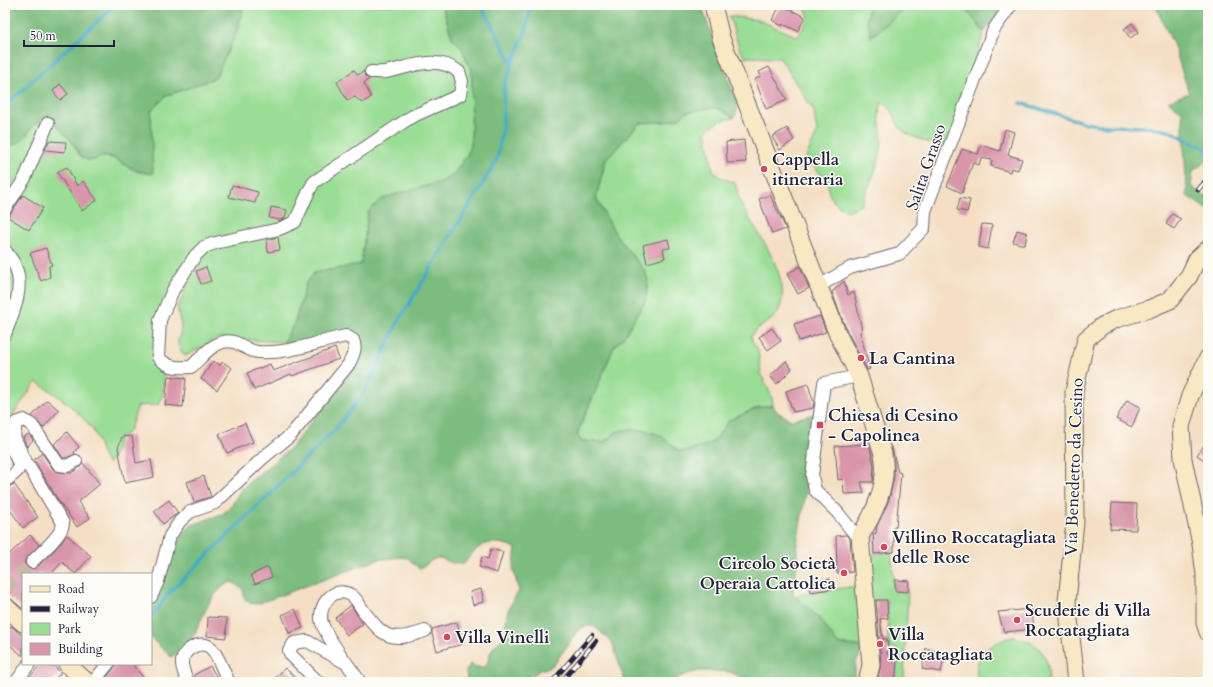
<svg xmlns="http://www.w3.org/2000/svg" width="1213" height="687" viewBox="0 0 1213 687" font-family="Cardo,serif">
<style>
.green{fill:#9add94;stroke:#5e8068}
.forest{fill:#7bbc7e;stroke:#4e6f5c}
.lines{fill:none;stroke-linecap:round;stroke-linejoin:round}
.stream{stroke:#43abc3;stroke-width:3.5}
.building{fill:#d995aa}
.street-tunnel{stroke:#cab9a9;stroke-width:12;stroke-dasharray:12 6;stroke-linecap:butt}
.street-casing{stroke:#6c646b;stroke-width:14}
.secondary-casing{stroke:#6c646b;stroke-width:19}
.street{stroke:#fff;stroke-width:12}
.secondary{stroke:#f8e8c3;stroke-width:17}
.rail-casing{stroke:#22223b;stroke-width:4.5}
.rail{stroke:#fdfcf7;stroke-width:3;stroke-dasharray:9;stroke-linecap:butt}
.poi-dot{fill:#d1495b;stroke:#fdfcf7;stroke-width:1.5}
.labels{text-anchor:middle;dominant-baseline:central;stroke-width:3;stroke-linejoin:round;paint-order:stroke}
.poi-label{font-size:17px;font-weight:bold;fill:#22223b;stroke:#fdfcf7;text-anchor:start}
.street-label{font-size:17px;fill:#22223b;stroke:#fdfcf7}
</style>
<rect width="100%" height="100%" fill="#fdfcf7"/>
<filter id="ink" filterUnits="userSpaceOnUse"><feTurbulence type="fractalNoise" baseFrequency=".025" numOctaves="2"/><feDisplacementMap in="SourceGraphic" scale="8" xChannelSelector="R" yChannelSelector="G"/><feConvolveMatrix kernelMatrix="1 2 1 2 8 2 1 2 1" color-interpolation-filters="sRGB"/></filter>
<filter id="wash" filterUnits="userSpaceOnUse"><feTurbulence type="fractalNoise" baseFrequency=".012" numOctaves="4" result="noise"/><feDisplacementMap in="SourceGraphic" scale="16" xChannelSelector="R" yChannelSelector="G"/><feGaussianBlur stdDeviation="0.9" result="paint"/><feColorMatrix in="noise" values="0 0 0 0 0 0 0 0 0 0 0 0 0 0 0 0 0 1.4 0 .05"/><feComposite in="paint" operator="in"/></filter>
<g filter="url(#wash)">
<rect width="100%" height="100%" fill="#f4dfc4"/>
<!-- green -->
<g class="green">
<path d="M 244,5 L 442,5 L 452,37 L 461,47 L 472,71 L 471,142 L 467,155 L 454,174 L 441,182 L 368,212 L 361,264 L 314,273 L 306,283 L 295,322 L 284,342 L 219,338 L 185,356 C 172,340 181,340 181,326 C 180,320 178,313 177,307 C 186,293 187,289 182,273 L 165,311 L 158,360 L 164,373 L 163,394 L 158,405 L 138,406 L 129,432 L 119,438 L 115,453 L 108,464 C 99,453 100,441 93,430 C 79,411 56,393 36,382 L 5,426 L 5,145 C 9,145 15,145 18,143 C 31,134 34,117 53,118 C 62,132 73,141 80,156 L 94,160 C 110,151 121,164 136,171 C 141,173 147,173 152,174 L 151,111 L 166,96 L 215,78 L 236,34 Z"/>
<path d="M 799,5 L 869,5 L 867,19 L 910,5 L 963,6 L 984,32 L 949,149 C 940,147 908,136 902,130 C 893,120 896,109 882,103 C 875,117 884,133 881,149 C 878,168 868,187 861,205 L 848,211 C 834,204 828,199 828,183 L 806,157 L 817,133 L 814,111 L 780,58 L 745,57 L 740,50 L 729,16 L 759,20 L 798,37 L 809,17 L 804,7 Z"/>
<path d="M 712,108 L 720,109 L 734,118 L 719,121 L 706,131 L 713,171 L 720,177 L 735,183 C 738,190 738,199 742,206 C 757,233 795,280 778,312 C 772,323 758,325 751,336 L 753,343 L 758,350 L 761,374 L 772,397 L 773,405 L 759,407 L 729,420 L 716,439 L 709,444 L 687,451 L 679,451 L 661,436 L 616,432 L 604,442 L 580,441 L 577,434 L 614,347 L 625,335 L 645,271 L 616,235 L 596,198 L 606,159 L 640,123 L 664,122 L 680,118 L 686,112 Z"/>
<path d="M 891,552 L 895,591 L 908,592 L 904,682 L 895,682 L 898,649 L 888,648 L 887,600 L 868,601 L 864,555 Z"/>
<path d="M 858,586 L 864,647 L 838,644 L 820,619 L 797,598 L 799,594 Z"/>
<path d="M 1013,637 C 1039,641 1051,656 1048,682 L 978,682 C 971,656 991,642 1013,637 Z"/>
</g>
<!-- forest -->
<g class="forest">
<path d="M 7,5 L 244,5 L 236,34 L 215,78 L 166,96 L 151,111 L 153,174 L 138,171 L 109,156 L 101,157 L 94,160 L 87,160 L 80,156 L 73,142 L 61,131 L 52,118 C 34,117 31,134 18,143 C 15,145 9,145 5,145 L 5,9 Z"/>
<path d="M 442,5 L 701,5 L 737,103 L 737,111 L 734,118 L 720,109 L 712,108 L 686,112 L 680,118 L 665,122 L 640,123 L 606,159 L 596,198 L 616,235 L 645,271 L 648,281 L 646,300 L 625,335 L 614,347 L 577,434 L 581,441 L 604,442 L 616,432 L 623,430 L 646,430 L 661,436 L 679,451 L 687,451 L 709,444 L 716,439 L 729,420 L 759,407 L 773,405 L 777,412 L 791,420 L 815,414 L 810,469 L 797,544 L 797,567 L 793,582 L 793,594 L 820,619 L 838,644 L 865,647 L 856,662 L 854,682 L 764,682 L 744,678 L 730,672 L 714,671 L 699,671 L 684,675 L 677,678 L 674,682 L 625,682 L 612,642 L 595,627 L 586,626 L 579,629 L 555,663 L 549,668 L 541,669 L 535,674 L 512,682 L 467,682 L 466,671 L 470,664 L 477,667 L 485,667 C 489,661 488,658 491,652 C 493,645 501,641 506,635 C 504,616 508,608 519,591 L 513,569 L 516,548 C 491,538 479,542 464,564 C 451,565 446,559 439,558 C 432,558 426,566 419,569 L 408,558 L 400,557 L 377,560 L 257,604 L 249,603 L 244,597 L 243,589 L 232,582 C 216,587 206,608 200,622 C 198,626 196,633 193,636 C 188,642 177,653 171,657 L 151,638 L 151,614 L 174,552 L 186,530 L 192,525 L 222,514 L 229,509 L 242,488 L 292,447 L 355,365 L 357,341 L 291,344 L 284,342 L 295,322 L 306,283 L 314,273 L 361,264 L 368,212 L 380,200 L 396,194 L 441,182 L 454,174 L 467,155 L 471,142 L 472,71 L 461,47 L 452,38 Z"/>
<path d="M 869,5 L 910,5 L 871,37 L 867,19 Z"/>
<path d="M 944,5 L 1005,5 L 984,32 L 963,6 Z"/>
<path d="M 1155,5 L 1208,5 L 1208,157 L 1205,162 L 1193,171 L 1191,186 L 1208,199 L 1208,210 L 1187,196 L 1182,112 L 1168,101 L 1189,93 L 1174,46 Z"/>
</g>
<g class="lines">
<!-- stream -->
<g class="stream">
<path d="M 481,5 L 512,63"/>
<path d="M 1021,103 L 1085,123 L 1108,126 L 1150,127 L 1172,132 L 1208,150"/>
<path d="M 5,106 L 115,5"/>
<path d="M 151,617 L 170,592 L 333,432 L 365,391 L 398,322 L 497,160 L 503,124 L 504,85 L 526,30 L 531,5"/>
</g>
</g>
<g id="blocks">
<!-- building -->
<g class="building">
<path d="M 781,5 L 805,17 L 798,31 L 783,24 L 782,26 L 772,20 Z"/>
<path d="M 1132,23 L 1139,32 L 1130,38 L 1124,29 Z"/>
<path d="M 769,67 L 787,100 L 766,109 L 755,79 L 761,76 L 759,72 Z"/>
<path d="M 354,70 L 358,75 L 364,71 L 365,76 L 369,79 L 364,83 L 371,97 L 362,103 L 355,97 L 347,100 L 337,82 Z"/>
<path d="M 60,84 L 68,94 L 60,100 L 53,91 Z"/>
<path d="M 787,128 L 794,140 L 780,150 L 772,137 Z"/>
<path d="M 1005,129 L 1014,132 L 1008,155 L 1022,159 L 1018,170 L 1011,168 L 1010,172 L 991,166 L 992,160 L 981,158 L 979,165 L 973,163 L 962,193 L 947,186 L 962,149 L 978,154 L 981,145 L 1000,151 Z"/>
<path d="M 744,140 L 746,162 L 727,163 L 726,142 Z"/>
<path d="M 49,141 L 66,142 L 65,152 L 45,150 Z"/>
<path d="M 67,167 L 77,186 L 83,181 L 97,200 L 82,211 L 57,172 Z"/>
<path d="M 232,185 L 258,192 L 255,203 L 229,197 Z"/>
<path d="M 23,195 L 43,208 L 29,230 L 8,217 Z"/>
<path d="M 770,195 L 786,229 L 772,234 L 759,199 Z"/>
<path d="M 960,198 L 970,200 L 967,212 L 957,210 Z"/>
<path d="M 271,207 L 287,210 L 285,218 L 280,220 L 269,218 Z"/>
<path d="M 1172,214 L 1181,219 L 1174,229 L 1166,224 Z"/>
<path d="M 982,224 L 992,225 L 988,249 L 979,247 Z"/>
<path d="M 1017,230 L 1027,233 L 1025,245 L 1013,242 Z"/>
<path d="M 278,237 L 280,250 L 268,252 L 266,240 Z"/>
<path d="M 668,239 L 670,248 L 663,249 L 665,258 L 647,263 L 643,245 Z"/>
<path d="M 46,248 L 52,265 L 49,266 L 50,277 L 41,281 L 30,253 Z"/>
<path d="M 800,266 L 809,288 L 798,294 L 787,274 Z"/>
<path d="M 206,267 L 211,281 L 201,284 L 196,271 Z"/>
<path d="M 844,281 L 848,295 L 854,292 L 862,331 L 860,332 L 870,369 L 867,370 L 847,331 L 832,292 Z"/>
<path d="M 820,316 L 826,332 L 799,341 L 794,324 Z"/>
<path d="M 772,328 L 781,341 L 768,350 L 759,337 Z"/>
<path d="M 335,348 L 339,359 L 292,376 L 291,374 L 254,390 L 247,373 L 270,364 L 273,371 Z"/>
<path d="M 213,361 L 220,365 L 223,362 L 232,368 L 217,390 L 201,379 Z"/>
<path d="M 786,361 L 792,369 L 777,384 L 770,376 Z"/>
<path d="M 168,376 L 186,378 L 183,407 L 165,405 Z"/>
<path d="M 808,384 L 814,403 L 813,408 L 793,412 L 786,391 Z"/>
<path d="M 47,400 L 59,410 L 43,428 L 32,416 Z"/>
<path d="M 1127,400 L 1140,407 L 1132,427 L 1116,419 Z"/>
<path d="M 245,423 L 253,442 L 227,453 L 219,434 Z"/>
<path d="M 67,432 L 79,447 L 74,452 L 75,454 L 66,458 L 63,458 L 54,444 Z"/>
<path d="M 29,434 L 33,440 L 27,447 L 23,437 Z"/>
<path d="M 132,436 L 136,463 L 151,460 L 154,477 L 125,483 L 118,448 L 122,437 Z"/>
<path d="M 1208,440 L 1208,463 L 1197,455 Z"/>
<path d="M 869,444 L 874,465 L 873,482 L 861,482 L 864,493 L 844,494 L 843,479 L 838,480 L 835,446 Z"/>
<path d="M 891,447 L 892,447 L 898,472 L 901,473 L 896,527 L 894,527 L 894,552 L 874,554 L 873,533 L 876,534 L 877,526 L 889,500 L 894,477 L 894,464 Z"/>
<path d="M 42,453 L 53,469 L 58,472 L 71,473 L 80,467 L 83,463 L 100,484 L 78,502 L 90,518 L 77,527 L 58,500 L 34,460 Z"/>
<path d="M 204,476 L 211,497 L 194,502 L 187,482 Z"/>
<path d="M 14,484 L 38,517 L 23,528 L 5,503 L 5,489 Z"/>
<path d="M 169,500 L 178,513 L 163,524 L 154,511 Z"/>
<path d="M 1112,503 L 1137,504 L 1136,530 L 1110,529 Z"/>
<path d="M 30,535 L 39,545 L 25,560 L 25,564 L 30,569 L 37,567 L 56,549 L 67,535 L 91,556 L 75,574 L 62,562 L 51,574 L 23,574 L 23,609 L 5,594 L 5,558 Z"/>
<path d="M 846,535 L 850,539 L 853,572 L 837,573 L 836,536 Z"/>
<path d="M 491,549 L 503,552 L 497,573 L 479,567 L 482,557 L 488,559 Z"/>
<path d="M 268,567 L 272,577 L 255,584 L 251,575 Z"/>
<path d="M 830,579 L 832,589 L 810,592 L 808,583 Z"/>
<path d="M 895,580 L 909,581 L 908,592 L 895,591 Z"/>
<path d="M 481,589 L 484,602 L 473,605 L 470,592 Z"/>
<path d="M 876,600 L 887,600 L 888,618 L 880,619 L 883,639 L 888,639 L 887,654 L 898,655 L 895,682 L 877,682 L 881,664 Z"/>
<path d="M 351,605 L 363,624 L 347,635 L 335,618 Z"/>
<path d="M 295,609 L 303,628 L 289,633 L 282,615 Z"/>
<path d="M 1032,609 L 1034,629 L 1004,632 L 998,612 Z"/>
<path d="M 208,617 L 227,618 L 226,638 L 207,636 Z"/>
<path d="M 457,622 L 463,644 L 437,651 L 432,634 L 432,629 Z"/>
<path d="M 11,626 L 23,636 L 23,656 L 5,641 L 5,633 Z"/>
<path d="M 926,648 L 939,653 L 944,658 L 941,672 L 922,669 Z"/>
<path d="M 41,664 L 52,664 L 61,673 L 51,682 L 25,682 Z"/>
<path d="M 117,664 L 132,664 L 147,682 L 103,682 Z"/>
<path d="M 210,666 L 220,682 L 198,682 L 194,675 Z"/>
<path d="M 285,668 L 300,682 L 271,682 Z"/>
</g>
</g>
</g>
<g filter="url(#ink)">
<use href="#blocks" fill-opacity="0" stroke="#6c646b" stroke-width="1"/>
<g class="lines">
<!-- street-tunnel -->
<path class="street-tunnel" d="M 5,589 L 32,562"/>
<!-- street casing -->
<g class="street-casing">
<g id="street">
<path d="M 5,209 L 25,178 L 48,123"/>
<path d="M 5,250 C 8,255 13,260 15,266 C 25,287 13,314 5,334"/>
<path d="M 819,286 L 850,268 L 899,254 L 924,228 L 925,211 L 994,29 L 1011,5"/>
<path d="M 859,376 L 824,383 L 812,476 L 815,490 L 838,513 L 853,532 L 860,536"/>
<path d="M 5,437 C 8,443 22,464 18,470 C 15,474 9,478 5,481"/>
<path d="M 32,562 C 40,553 63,535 63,523 L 23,457 L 14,436 L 16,423 L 24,420 L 32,425 L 59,465 L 67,466 L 76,461"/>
<path d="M 151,597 L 158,581 L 170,536 L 180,521 L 190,512 L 215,503 L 264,457 L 291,435 L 349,364 C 353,355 357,349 353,340 L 346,336 C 317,342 288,354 258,352 C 245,351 237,338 223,342 C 209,346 201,358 191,367 C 177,368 168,368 158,357 L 160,320 L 173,290 L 195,256 L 204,247 L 215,243 L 279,229 L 295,222 L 310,189 L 314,182 L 411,117 L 460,95 L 462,81 L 459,72 C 438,55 413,66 390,71 C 384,73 377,72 371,72"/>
<path d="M 16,682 L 29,664"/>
<path d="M 93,682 L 108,664"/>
<path d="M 188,682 C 185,675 181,668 182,661 C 184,649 201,639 211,648 C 219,656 223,672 229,682"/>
<path d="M 318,682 L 291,655 L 289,651 L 294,643 L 307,641 L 344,662"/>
<path d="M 360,682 C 348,664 332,646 323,626 C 315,609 332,584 351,595 C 356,598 359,604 362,609 C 384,638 390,643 425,631"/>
</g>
</g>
<!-- secondary casing -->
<g class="secondary-casing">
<g id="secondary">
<path d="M 713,5 L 721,38 L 838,335 L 859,376 L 883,454 C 889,483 875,512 860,536 L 871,665 L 867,682"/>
<path d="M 1208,358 L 1190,396 L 1181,426 L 1183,459 L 1201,544 L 1205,575 L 1205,623 L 1208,632"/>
<path d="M 5,606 L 23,623"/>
<path d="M 67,664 L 87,682"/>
<path d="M 1076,682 L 1067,601 L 1075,522 L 1074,392 L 1086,339 L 1102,326 L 1116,319 L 1149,309 L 1170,300 L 1189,276 L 1197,259 L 1208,249"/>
</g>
</g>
<!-- street -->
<use href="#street" class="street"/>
<!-- secondary -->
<use href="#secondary" class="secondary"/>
<!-- rail casing -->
<g class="rail-casing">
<g id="rail">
<path d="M 1198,190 L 1208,178"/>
<path d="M 1205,195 L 1208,191"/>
<path d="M 552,682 L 592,635"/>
<path d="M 561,682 L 596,641"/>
</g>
</g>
<!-- rail -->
<use href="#rail" class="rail"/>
</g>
</g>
<!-- markers -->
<g class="poi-dot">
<circle cx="764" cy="169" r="4"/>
<circle cx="861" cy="358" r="4"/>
<rect x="816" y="421" width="8" height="8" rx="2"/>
<circle cx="884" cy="547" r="4"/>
<circle cx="844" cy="573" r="4"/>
<circle cx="1017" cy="620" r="4"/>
<circle cx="447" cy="637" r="4"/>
<circle cx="880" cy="644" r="4"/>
</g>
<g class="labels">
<!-- poi labels -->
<g class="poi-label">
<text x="772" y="159">Cappella<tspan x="772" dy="20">itineraria</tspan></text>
<text x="869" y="358">La Cantina</text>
<text x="828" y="415">Chiesa di Cesino<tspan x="828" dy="20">- Capolinea</tspan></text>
<text x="892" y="537">Villino Roccatagliata<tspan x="892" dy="20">delle Rose</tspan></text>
<text x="836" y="563" text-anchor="end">Circolo Società<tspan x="836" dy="20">Operaia Cattolica</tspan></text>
<text x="1025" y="610">Scuderie di Villa<tspan x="1025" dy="20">Roccatagliata</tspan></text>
<text x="888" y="634">Villa<tspan x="888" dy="20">Roccatagliata</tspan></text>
<text x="455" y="637">Villa Vinelli</text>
</g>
<!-- street labels -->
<g class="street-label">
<text transform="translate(926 167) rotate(-71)">Salita Grasso</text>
<text transform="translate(1074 467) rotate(-88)">Via Benedetto da Cesino</text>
</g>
</g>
<!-- margin -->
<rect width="1213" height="687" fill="none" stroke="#fdfcf7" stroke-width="20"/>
<!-- legend -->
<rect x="22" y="573" width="130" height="92" fill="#fdfcf7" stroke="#a5a5ac"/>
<rect x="30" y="586" width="20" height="6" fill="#f8e8c3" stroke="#a5a5ac"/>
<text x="58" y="593" font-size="12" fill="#22223b">Road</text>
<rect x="30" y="606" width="20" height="6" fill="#22223b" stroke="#a5a5ac"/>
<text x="58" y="613" font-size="12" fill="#22223b">Railway</text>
<rect x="30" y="623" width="20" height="12" fill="#9add94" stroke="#a5a5ac"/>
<text x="58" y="633" font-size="12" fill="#22223b">Park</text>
<rect x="30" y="643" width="20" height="12" fill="#d995aa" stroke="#a5a5ac"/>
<text x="58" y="653" font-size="12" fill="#22223b">Building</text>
<!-- scale -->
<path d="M24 40v6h90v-6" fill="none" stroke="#22223b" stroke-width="2"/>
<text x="30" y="40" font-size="12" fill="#22223b" stroke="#fdfcf7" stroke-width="3" paint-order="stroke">50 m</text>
</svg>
